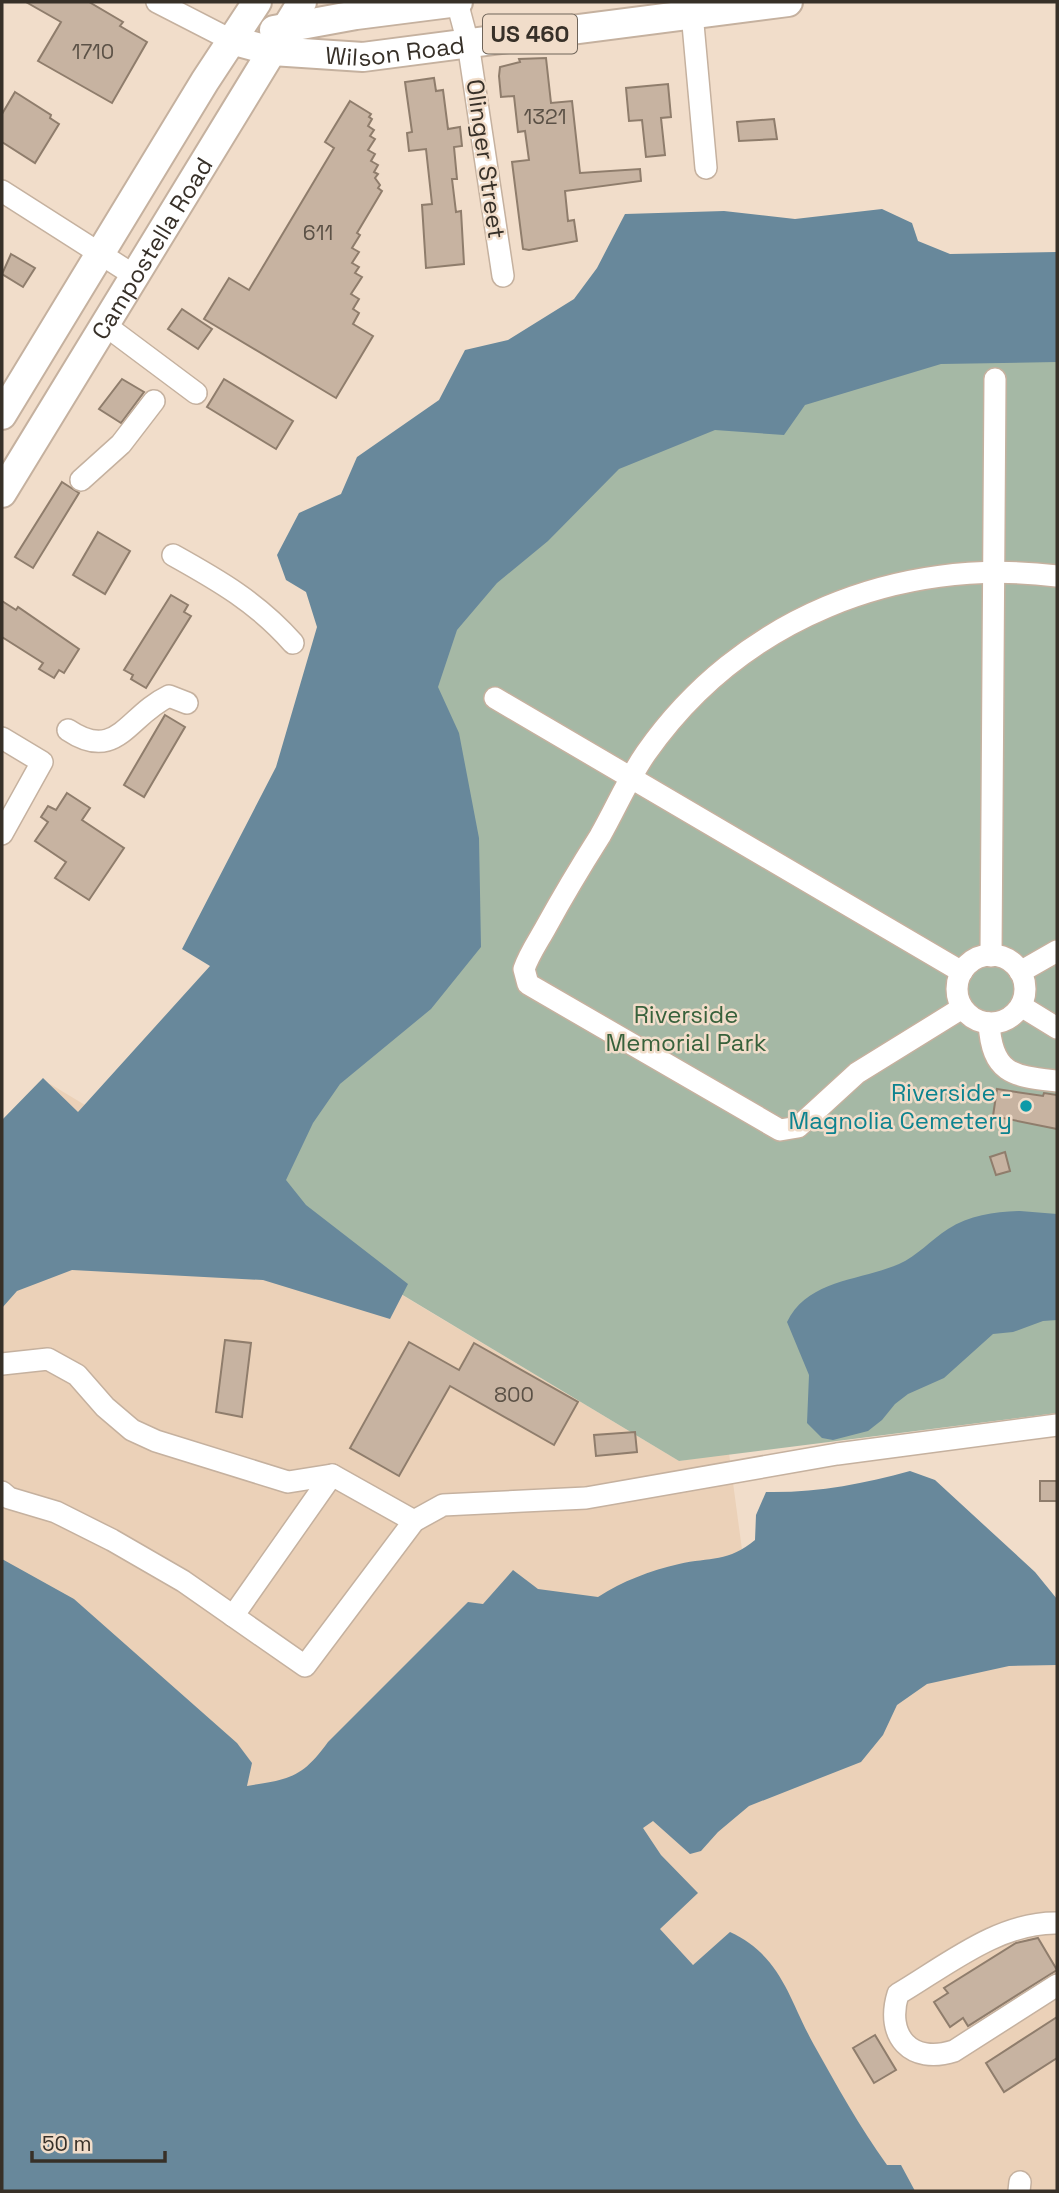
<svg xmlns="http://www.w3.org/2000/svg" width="1059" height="2193" viewBox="0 0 1059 2193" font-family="'Space Grotesk',sans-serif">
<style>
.built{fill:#ebd1b8}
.green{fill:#a5b8a5}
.water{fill:#68889b}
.building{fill:#c7b3a1;stroke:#8f7d6c;stroke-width:2}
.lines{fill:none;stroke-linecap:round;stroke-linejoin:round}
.minor-casing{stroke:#c5b19f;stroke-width:24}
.major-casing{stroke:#c5b19f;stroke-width:32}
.minor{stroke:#fff;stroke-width:21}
.major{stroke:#fff;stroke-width:28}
.culture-dot{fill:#0f9aa8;stroke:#f1ddca;stroke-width:2.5}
.labels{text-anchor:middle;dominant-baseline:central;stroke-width:5;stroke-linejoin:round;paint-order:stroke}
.number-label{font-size:21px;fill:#5b5146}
.shield{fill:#f1ddca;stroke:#6f6459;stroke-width:2}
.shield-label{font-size:23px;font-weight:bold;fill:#373028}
.street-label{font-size:24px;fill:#373028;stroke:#f1ddca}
.park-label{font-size:24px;fill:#37613b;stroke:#f1ddca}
.culture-label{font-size:24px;fill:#0d838f;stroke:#f1ddca;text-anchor:end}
</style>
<rect width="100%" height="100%" fill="#f1ddca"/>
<!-- built -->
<path class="built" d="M 50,1084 L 679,1461 L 729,1453 L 752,1624 L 1057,1650 L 1057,2191 L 11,2191 L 2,2182 L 2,1128 Z"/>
<!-- green -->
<path class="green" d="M 1057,345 L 1057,1413 L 679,1461 L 168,1154 L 413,647 L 510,541 L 730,391 Z"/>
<!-- water -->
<g class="water">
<path d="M 882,209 L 912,223 L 918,241 L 950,254 L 1057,252 L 1057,362 L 941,364 L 805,405 L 784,435 L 715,430 L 619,469 L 548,541 L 497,583 L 457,630 L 438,687 L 459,733 L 479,838 L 481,947 L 431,1009 L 340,1084 L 313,1123 L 286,1180 L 306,1205 L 408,1284 L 390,1319 L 263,1280 L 72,1270 L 17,1291 L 2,1308 L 2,1120 L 43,1078 L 78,1112 L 210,966 L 182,949 L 276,767 L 317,627 L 306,592 L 286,580 L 277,555 L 299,513 L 341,494 L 357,457 L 439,400 L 465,350 L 508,340 L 574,299 L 597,268 L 625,214 L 724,211 L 795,219 Z"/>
<path d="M 1020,1211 L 1057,1214 L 1057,1320 L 1043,1321 L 1013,1332 L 993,1334 L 944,1378 L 908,1394 L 895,1404 L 882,1420 L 868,1431 L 833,1440 L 822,1438 L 807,1423 L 809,1375 L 787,1322 C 808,1279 860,1281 899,1264 C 917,1256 931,1240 948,1229 C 970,1215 995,1212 1020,1211 Z"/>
<path d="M 910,1471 L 935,1480 L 1035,1572 L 1057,1599 L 1057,1665 L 1009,1666 L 927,1684 L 897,1705 L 883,1735 L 861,1762 L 749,1806 L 718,1832 L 701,1851 L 690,1854 L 653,1821 L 643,1828 L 661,1855 L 698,1893 L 660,1929 L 693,1965 L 730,1932 C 782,1956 789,2000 814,2045 C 837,2086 859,2126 887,2165 L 901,2165 L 915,2191 L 2,2191 L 2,1559 L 74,1599 L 237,1743 L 252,1763 L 247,1786 C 290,1779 302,1778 328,1742 L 468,1602 L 483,1604 L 513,1570 L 538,1589 L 598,1597 C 623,1581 649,1571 679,1564 C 710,1557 729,1562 755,1540 L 756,1515 L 766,1492 C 816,1493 863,1484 910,1471 Z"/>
</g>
<!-- building -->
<g class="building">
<path d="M 26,2 L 89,2 L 123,22 L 120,26 L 147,42 L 112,103 L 38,61 L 61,22 Z"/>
<path d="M 546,58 L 551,103 L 572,101 L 580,173 L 640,169 L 641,181 L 565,191 L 568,221 L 574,220 L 577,241 L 529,250 L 523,249 L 512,162 L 529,160 L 525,131 L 518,132 L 514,96 L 501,97 L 499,76 L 500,67 L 520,62 L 519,59 Z"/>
<path d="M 434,78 L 436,91 L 443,90 L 448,129 L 460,127 L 462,146 L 454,147 L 457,179 L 452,179 L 456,212 L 461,211 L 464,264 L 426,268 L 422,205 L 432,204 L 426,149 L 409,151 L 407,133 L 412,132 L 405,82 Z"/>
<path d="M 668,84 L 671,117 L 661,118 L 665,155 L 646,157 L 642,120 L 629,121 L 626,88 Z"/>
<path d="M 15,92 L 51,115 L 50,118 L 59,124 L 35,163 L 2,142 L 2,114 Z"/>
<path d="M 350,101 L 371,114 L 369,117 L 372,119 L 368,126 L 374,130 L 370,136 L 375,139 L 368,150 L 375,154 L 371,161 L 378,165 L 374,172 L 378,174 L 375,178 L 380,185 L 378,188 L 382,191 L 357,233 L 360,235 L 352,248 L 359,252 L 352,263 L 359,267 L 355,273 L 362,277 L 351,294 L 359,299 L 353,309 L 359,313 L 353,324 L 373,336 L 336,398 L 204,319 L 229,278 L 249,290 L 334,148 L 325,142 Z"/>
<path d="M 774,119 L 777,139 L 739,141 L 737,122 Z"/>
<path d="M 11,254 L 35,268 L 23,287 L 2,274 Z"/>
<path d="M 182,309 L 212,329 L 198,349 L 168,329 Z"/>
<path d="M 122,379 L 144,392 L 121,423 L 99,409 Z"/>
<path d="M 224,379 L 293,421 L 276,449 L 207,407 Z"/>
<path d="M 62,482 L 79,493 L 33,568 L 15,557 Z"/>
<path d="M 98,532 L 130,551 L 105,594 L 73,575 Z"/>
<path d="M 171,595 L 188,605 L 184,612 L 191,616 L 146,688 L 131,679 L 133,675 L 124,670 Z"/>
<path d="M 2,601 L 16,610 L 18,607 L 79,649 L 64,673 L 59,670 L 54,678 L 39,669 L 43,663 L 2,637 Z"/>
<path d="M 165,715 L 185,727 L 144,797 L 124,785 Z"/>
<path d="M 67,793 L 90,808 L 82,820 L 124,848 L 89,900 L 55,878 L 66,862 L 35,841 L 48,822 L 41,817 L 48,806 L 56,810 Z"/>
<path d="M 997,1089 L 1043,1096 L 1044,1093 L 1057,1095 L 1057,1129 L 993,1116 Z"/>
<path d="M 1005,1152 L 1010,1171 L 996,1175 L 990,1157 Z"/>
<path d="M 225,1340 L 251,1343 L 242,1417 L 216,1412 Z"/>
<path d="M 409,1342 L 459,1370 L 474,1343 L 578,1402 L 554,1445 L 450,1386 L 399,1476 L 350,1448 Z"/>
<path d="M 635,1432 L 637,1452 L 596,1456 L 594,1435 Z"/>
<rect x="1040" y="1481" width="17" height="20"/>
<path d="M 1038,1938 L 1057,1970 L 968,2026 L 963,2018 L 950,2027 L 934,2002 L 948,1993 L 944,1988 L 1016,1943 Z"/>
<path d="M 1057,2017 L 1057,2058 L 1004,2092 L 986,2063 Z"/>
<path d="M 875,2035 L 896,2070 L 874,2083 L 853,2048 Z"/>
</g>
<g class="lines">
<!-- minor casing -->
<g class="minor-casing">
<g id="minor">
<path d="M 157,2 L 231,40"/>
<path d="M 457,2 L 468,43 L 503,276"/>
<path d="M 691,2 L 706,168"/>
<path d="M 2,191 L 135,276"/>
<path d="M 105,325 L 196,393"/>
<path d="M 81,480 L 121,444 L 154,401"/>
<path d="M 173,555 C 218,580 258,603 293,643"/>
<path d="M 495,698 L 962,972"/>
<path d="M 68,730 C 117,763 127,716 169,696 L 187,703"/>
<path d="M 2,738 L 42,762 L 2,834"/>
<circle cx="991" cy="989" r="34"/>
<path d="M 991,956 L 995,379"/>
<path d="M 1020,972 L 1057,951"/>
<path d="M 1021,1006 L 1057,1028"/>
<path d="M 962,1008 L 857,1073 L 798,1127 L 780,1130 L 528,984 L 524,969 C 529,954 539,940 546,927 C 563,896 581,866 600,836 C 616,808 628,779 646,753 C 740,619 898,556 1057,576"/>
<path d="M 989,1023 C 992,1075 1014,1076 1057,1081"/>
<path d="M 2,1364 L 48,1359 L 77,1375 L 105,1407 L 132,1430 L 156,1441 L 288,1482 L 332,1475 L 414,1521"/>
<path d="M 2,1492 L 9,1498 L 56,1512 L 112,1540 L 183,1581 L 305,1666 L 414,1521 L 443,1505 L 586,1498 L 837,1454 L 1057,1425"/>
<path d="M 233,1616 L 332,1475"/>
<path d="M 1057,1923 C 999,1922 947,1965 898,1994 C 885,2036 911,2065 954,2051 L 1057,1985"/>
<path d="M 1019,2191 L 1020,2182"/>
</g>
</g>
<!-- major casing -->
<g class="major-casing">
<g id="major">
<path d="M 274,30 L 356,15 L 458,2"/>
<path id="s1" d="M 231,40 L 272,51 L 363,57 L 788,2"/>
<path d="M 2,415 L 205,81 L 257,2"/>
<path id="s2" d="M 2,493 L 302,2"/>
</g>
</g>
<!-- minor -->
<use href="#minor" class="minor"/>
<!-- major -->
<use href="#major" class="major"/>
</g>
<!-- markers -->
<circle class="culture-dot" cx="1026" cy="1106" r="7"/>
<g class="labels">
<!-- number labels -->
<g class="number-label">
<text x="93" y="51">1710</text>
<text x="545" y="116">1321</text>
<text x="318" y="232">611</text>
<text x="514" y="1394">800</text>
</g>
<!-- shield labels -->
<rect class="shield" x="483" y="14.5" width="94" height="39" rx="5"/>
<g class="shield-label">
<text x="530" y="34">US 460</text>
</g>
<!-- street labels -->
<g class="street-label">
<text stroke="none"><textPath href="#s1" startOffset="166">Wilson Road</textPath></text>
<text transform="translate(486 159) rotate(82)">Olinger Street</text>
<text stroke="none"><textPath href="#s2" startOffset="287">Campostella Road</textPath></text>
</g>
<!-- park labels -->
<g class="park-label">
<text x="686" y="1014">Riverside<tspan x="686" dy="28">Memorial Park</tspan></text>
</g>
<!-- culture labels -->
<g class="culture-label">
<text x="1012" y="1092">Riverside -<tspan x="1012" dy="28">Magnolia Cemetery</tspan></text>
</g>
</g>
<!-- border -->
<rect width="1059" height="2193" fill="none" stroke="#373028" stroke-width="7"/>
<!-- scale -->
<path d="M32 2151v10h133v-10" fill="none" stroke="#373028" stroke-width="3.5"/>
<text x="42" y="2151" font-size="21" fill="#373028" stroke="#f1ddca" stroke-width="5" paint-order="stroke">50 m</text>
</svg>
